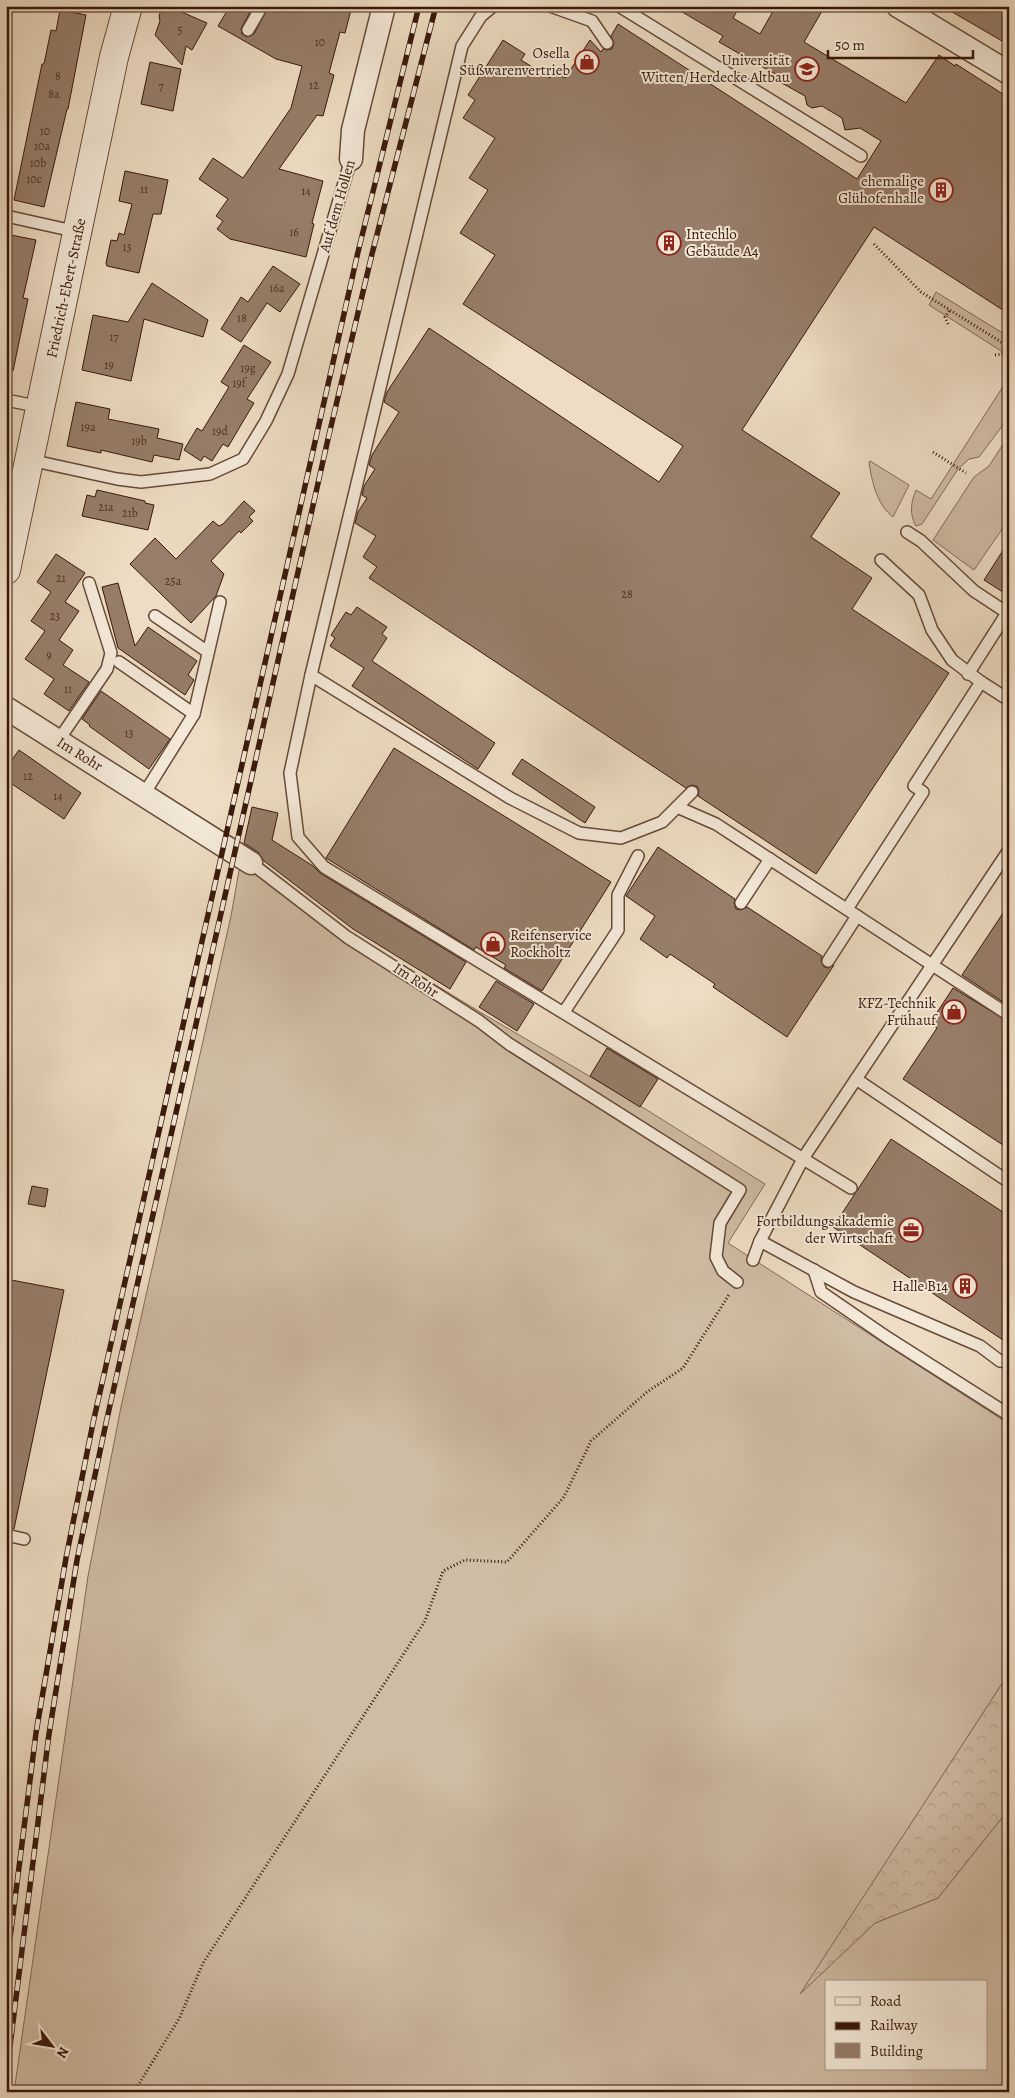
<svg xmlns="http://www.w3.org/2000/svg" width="1015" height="2098" viewBox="0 0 1015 2098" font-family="Alegreya,serif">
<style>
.grass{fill:#cfbca4;stroke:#846a57;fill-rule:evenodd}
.forest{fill:url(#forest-crowns);stroke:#846a57}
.building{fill:#977e6b;stroke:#38180a}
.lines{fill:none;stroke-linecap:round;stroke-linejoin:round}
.service-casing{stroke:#664938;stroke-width:14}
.minor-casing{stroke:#664938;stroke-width:25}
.tertiary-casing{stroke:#664938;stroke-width:30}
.path{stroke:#38180a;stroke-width:3;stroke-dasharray:1 2.5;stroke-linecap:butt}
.service{stroke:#f4e9d9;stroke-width:11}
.minor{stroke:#f4e9d9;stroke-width:22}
.tertiary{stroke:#f4e9d9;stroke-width:28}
.rail-casing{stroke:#38180a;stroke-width:5.5}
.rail{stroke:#f4e9d9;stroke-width:4;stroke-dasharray:11;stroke-linecap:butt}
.labels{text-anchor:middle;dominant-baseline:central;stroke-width:4;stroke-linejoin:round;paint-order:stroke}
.number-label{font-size:12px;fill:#503222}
.poi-label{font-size:15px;fill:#38180a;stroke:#f4e9d9;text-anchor:end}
.street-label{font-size:15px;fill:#38180a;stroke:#f4e9d9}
</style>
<defs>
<pattern id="forest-crowns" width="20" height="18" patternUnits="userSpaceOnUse" patternTransform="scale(1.25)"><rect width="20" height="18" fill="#cfbca4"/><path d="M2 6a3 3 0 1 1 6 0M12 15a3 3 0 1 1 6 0" fill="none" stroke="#b2a18c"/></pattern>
</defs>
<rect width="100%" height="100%" fill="#eeddc4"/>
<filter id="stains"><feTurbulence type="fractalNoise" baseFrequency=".004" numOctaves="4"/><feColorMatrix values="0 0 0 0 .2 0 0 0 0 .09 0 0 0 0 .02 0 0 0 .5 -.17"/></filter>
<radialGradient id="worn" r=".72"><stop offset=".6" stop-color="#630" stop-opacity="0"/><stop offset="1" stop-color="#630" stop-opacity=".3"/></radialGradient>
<!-- grass -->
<g class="grass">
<path d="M 936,292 L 1009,337 L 1009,356 L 929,305 Z"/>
<path d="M 1009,377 L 1009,417 L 979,457 L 969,459 L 958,469 L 922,524 L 916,526 C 909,514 911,502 916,490 L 931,499 Z"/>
<path d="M 1009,435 L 1009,519 L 974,570 L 933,540 L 974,477 L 989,466 Z"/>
<path d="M 870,461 L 909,485 L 893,517 C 877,505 872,482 869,463 Z"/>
<path d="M 243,848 L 352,934 L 480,1012 L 647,1110 L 765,1184 L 728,1243 L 1009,1424 L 1009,1673 L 802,1992 L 875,1923 L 938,1898 L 1009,1809 L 1009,2092 L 14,2092 L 88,1576 L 121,1407 L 231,916 ZM 826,1982 L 986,1982 L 986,2069 L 826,2069 Z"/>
</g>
<!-- forest -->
<path class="forest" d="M 1009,1673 L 1009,1809 L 938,1898 L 875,1923 L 800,1994 Z"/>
<!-- building -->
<g class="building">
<path d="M 230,6 L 253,6 L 241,29 L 242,34 L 247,37 L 254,34 L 269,6 L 352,6 L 345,33 L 340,32 L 329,73 L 334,75 L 323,116 L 317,115 L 279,169 L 323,181 L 312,223 L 314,224 L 306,257 L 230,239 L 217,229 L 223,221 L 216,216 L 228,199 L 199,179 L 213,158 L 243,178 L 291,108 L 302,66 L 276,59 L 218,26 Z"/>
<path d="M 672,6 L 740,6 L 733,18 L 760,34 L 776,6 L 825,6 L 804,42 L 906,103 L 939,55 L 955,66 L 956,64 L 1009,98 L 1009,314 L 874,227 L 742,430 L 840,493 L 811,537 L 872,578 L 852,609 L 949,673 L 816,874 L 698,796 L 699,791 L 697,786 L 691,785 L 686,788 L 369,578 L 377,567 L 363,557 L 376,536 L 355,523 L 358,512 L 367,498 L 362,495 L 364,486 L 375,469 L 369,465 L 372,455 L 399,412 L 384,402 L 387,392 L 429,328 L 659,482 L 683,446 L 463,304 L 495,255 L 460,233 L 488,190 L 469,178 L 495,138 L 463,118 L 475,100 L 468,95 L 503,40 L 525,54 L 521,60 L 550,78 L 554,72 L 565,78 L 590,40 L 601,52 L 603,49 L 607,50 L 612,49 L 614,43 L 611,36 L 618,24 L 857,179 L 881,141 L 860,128 L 845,130 L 842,118 L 822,106 L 812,108 L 807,105 L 805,96 L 780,82 L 782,78 L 719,42 L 723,36 Z"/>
<path d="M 942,6 L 1009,6 L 1009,30 L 1002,41 Z"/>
<path d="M 170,7 L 207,23 L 192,50 L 186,46 L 182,65 L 155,35 L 160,21 L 159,16 L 161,10 Z"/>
<path d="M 60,10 L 86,15 L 68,109 L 67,109 L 44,207 L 14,200 L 42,64 L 44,64 L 51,30 L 56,31 Z"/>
<path d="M 150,62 L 181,69 L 173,111 L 141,104 Z"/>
<path d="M 125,171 L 168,180 L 161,214 L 153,214 L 139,273 L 107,266 L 106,263 L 111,240 L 117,241 L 119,233 L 124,235 L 132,204 L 119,201 Z"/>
<path d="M 6,234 L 36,240 L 23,298 L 28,299 L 13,371 L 6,370 Z"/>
<path d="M 273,266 L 300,284 L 280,312 L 267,303 L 241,342 L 221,329 L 241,297 L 248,302 Z"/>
<path d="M 152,283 L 208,320 L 203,337 L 144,319 L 131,381 L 82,370 L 93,315 L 128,322 Z"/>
<path d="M 244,345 L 271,362 L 247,399 L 254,403 L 228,447 L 223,444 L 212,461 L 204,456 L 201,461 L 184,450 L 197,428 L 202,431 L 229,387 L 221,382 Z"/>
<path d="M 76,402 L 110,409 L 108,419 L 159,429 L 157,438 L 183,444 L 179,460 L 154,455 L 152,462 L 101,450 L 101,453 L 67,446 Z"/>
<path d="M 97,490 L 145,501 L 145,503 L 154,505 L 148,530 L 82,516 L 87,495 L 95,497 Z"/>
<path d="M 244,501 L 255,511 L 249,517 L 253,521 L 241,533 L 239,531 L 211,561 L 224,574 L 216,596 L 191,623 L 130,564 L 155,538 L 176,559 L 213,521 L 219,526 L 223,524 Z"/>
<path d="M 1009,541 L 1009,596 L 984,580 Z"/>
<path d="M 56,554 L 85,573 L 65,602 L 79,611 L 59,640 L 73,650 L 63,665 L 89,682 L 69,711 L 44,694 L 54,679 L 25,659 L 45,631 L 31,621 L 51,592 L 37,582 Z"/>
<path d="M 118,583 L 135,646 L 148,627 L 197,661 L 188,675 L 194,680 L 185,695 L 118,648 L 102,587 Z"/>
<path d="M 357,607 L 387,627 L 382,634 L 387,638 L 372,661 L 495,743 L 478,769 L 352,686 L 364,668 L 330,646 L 335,638 L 331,635 L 346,612 L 351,615 Z"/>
<path d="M 101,691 L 170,739 L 149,769 L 89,726 L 90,725 L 82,719 Z"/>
<path d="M 394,748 L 611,882 L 542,991 L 504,968 L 506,965 L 476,947 L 474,950 L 326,858 Z"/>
<path d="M 19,750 L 81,793 L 64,819 L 6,780 L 6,768 Z"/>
<path d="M 522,759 L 595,807 L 585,823 L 512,774 Z"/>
<path d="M 252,807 L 278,813 L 272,840 L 313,866 L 320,873 L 466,962 L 450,989 L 353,929 L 264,861 L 258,852 L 244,843 Z"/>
<path d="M 658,847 L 735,899 L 734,903 L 736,909 L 741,910 L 747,907 L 822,956 L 821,961 L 824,967 L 828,968 L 834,965 L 787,1037 L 713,987 L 715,984 L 670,954 L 667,958 L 640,939 L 655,916 L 626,896 Z"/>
<path d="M 1009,904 L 1009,1006 L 962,975 Z"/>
<path d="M 496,981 L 534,1004 L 517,1031 L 479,1007 Z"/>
<path d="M 953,988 L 1009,1022 L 1009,1149 L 903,1079 L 937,1028 L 930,1023 Z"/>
<path d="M 607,1048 L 658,1079 L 640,1107 L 590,1076 Z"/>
<path d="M 891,1139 L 1009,1216 L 1009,1344 L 833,1227 Z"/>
<path d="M 32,1186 L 48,1189 L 45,1207 L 28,1204 Z"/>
<path d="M 6,1279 L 64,1290 L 14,1529 L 6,1528 Z"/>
</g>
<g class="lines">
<!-- service casing -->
<g class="service-casing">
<g id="service">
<path d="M 493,6 L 481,16 L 462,46 L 311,675 L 510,798 L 579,833 L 621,838 L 662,822 L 692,792"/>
<path d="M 550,6 L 592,21 L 607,43"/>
<path d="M 619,6 L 861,156"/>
<path d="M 248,30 L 262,6"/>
<path d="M 6,216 L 78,232"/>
<path d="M 6,400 L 41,407"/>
<path d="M 30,460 L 117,479 L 141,482 L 210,474 L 243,459 L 266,421 L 288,374 L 351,159"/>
<path d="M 907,532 L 921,541 L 974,591 L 1009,614"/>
<path d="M 881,560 L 919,595 L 932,630 L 952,660 L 981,682"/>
<path d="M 155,616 L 208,652"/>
<path d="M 119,662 L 194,714"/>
<path d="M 968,674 L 1007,613"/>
<path d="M 311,675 L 290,773 L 298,837 L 324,867 L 851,1188"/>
<path d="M 58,741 L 107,669 L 111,653 L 89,583"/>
<path d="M 144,794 L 194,714 L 220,602"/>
<path d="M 677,807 L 716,824 L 1009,1015"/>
<path d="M 251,863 L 347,937 L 479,1021 L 509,1044 L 740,1190 L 720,1223 L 716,1257 L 723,1271 L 737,1282"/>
<path d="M 741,903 L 770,859"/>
<path d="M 847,909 L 923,792 L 914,786 L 981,682 L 1009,700"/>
<path d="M 828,961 L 857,916"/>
<path d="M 564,1012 L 618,930 L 618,895 L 638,856"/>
<path d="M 856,1079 L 1009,1182"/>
<path d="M 760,1241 L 854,1292 L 980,1346 L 1000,1361 L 1009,1362"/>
<path d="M 753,1260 L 760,1241 L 804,1157 L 1009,850"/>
<path d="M 814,1270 L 821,1292 L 888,1338 L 1009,1415"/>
<path d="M 6,1535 L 24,1539"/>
</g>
</g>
<!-- minor casing -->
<g class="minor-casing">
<g id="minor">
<path d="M 898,6 L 1009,73"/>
<path d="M 351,159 L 353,130 L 384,6"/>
<path d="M 6,708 L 251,863"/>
</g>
</g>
<!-- tertiary casing -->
<g class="tertiary-casing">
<path id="tertiary" d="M 6,570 L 114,57 L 128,6"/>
</g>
<!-- path -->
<g class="path">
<path d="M 874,244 L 921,292 L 1009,347"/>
<path d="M 948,324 L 945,317 L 950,310"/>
<path d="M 995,355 L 1002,354 L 1007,346"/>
<path d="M 933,452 L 966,473"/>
<path d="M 134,2092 L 180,2017 L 203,1963 L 425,1621 L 443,1571 L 465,1560 L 507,1562 L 564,1497 L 591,1441 L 647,1392 L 683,1368 L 730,1293"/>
</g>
<!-- service -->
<use href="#service" class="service"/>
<!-- minor -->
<use href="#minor" class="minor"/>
<!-- tertiary -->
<use href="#tertiary" class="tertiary"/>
<!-- rail casing -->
<g class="rail-casing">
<g id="rail">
<path d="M 6,1970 L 36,1733 L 66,1558 L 93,1423 L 358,252 L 419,6"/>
<path d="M 6,2078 L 49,1734 L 77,1560 L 106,1423 L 328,439 L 372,254 L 436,6"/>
</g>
</g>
<!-- rail -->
<use href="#rail" class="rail"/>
</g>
<!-- icons -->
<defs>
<g id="shop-ring" transform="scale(1.25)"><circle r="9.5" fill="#f4e9d9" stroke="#8f2418" stroke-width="1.5"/><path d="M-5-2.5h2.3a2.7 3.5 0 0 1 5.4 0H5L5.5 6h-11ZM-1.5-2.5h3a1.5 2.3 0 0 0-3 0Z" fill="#8f2418"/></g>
<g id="university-ring" transform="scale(1.25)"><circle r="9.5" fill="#f4e9d9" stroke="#8f2418" stroke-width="1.5"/><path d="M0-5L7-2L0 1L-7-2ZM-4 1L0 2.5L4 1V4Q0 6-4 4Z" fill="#8f2418"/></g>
<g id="building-ring" transform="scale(1.25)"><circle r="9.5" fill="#f4e9d9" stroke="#8f2418" stroke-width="1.5"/><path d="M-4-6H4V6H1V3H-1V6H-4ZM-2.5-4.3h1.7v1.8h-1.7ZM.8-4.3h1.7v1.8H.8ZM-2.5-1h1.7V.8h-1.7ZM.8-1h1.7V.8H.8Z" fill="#8f2418"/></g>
<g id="office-ring" transform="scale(1.25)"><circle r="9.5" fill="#f4e9d9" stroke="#8f2418" stroke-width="1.5"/><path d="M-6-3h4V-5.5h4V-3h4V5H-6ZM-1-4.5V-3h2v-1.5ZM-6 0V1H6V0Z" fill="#8f2418"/></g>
</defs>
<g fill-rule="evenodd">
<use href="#shop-ring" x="587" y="62"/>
<use href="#university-ring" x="807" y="69"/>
<use href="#building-ring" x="941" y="190"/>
<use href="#building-ring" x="669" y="243"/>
<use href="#shop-ring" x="493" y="944"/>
<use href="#shop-ring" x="954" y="1012"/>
<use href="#office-ring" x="911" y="1230"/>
<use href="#building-ring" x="965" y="1286"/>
</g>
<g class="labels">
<!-- number labels -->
<g class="number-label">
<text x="180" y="30">5</text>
<text x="320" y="42">10</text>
<text x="58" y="76">8</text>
<text x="314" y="85">12</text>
<text x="161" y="86">7</text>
<text x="54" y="94">8a</text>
<text x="45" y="131">10</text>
<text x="42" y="146">10a</text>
<text x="38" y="163">10b</text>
<text x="34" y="179">10c</text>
<text x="144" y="189">11</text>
<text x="306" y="191">14</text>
<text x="294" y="232">16</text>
<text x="127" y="247">13</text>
<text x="277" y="288">16a</text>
<text x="242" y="318">18</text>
<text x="114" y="337">17</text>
<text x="109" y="365">19</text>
<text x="248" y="368">19g</text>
<text x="239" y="383">19f</text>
<text x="88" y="427">19a</text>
<text x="220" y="431">19d</text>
<text x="139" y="441">19b</text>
<text x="106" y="507">21a</text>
<text x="130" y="513">21b</text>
<text x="61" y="578">21</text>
<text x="173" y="581">25a</text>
<text x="627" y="594">28</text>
<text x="55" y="616">23</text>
<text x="49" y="655">9</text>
<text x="68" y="689">11</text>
<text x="129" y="733">13</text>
<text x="28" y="776">12</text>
<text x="58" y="796">14</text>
</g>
<!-- poi labels -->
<g class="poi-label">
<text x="570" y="53">Osella<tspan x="570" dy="17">Süßwarenvertrieb</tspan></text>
<text x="790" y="60">Universität<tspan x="790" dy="17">Witten/Herdecke Altbau</tspan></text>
<text x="924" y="181">ehemalige<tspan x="924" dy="17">Glühofenhalle</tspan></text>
<text x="686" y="234" text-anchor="start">Intechlo<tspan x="686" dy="17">Gebäude A4</tspan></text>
<text x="510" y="935" text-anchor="start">Reifenservice<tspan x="510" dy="17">Rockholtz</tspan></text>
<text x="936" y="1003">KFZ-Technik<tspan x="936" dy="17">Frühauf</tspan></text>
<text x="894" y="1221">Fortbildungsakademie<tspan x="894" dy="17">der Wirtschaft</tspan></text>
<text x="948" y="1286">Halle B14</text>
</g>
<!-- street labels -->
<g class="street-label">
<text transform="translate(337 206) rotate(-74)">Auf dem Hollen</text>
<text transform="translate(66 288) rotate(-78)">Friedrich-Ebert-Straße</text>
<text transform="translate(80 754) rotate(32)">Im Rohr</text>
<text transform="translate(416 980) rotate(33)">Im Rohr</text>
</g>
</g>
<!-- margin -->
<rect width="1015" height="2098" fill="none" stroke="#eeddc4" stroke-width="25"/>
<rect x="8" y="8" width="1000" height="2083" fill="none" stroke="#38180a" stroke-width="2.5"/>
<rect x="12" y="12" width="990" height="2073" fill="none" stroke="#38180a"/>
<!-- legend -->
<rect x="825" y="1980" width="162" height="90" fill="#f4e9d9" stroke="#a99586"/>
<rect x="835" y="1997" width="25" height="8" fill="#f4e9d9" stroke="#a99586"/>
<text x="870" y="2006" font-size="15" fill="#38180a">Road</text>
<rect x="835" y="2022" width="25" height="8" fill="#38180a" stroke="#a99586"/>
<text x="870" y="2030" font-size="15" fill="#38180a">Railway</text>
<rect x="835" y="2043" width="25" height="15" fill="#977e6b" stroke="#a99586"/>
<text x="870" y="2056" font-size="15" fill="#38180a">Building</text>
<!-- north arrow -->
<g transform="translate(52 2046) rotate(121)" stroke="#f4e9d9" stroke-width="4" paint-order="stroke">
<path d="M0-4L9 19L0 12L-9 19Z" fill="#38180a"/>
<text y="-8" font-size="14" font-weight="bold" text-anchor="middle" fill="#38180a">N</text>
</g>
<!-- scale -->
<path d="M828 50v8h145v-8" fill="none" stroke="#38180a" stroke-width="2.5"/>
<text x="835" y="50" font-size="15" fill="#38180a" stroke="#f4e9d9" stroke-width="4" paint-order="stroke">50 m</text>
<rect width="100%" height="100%" filter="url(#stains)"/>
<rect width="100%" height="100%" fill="url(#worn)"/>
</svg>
